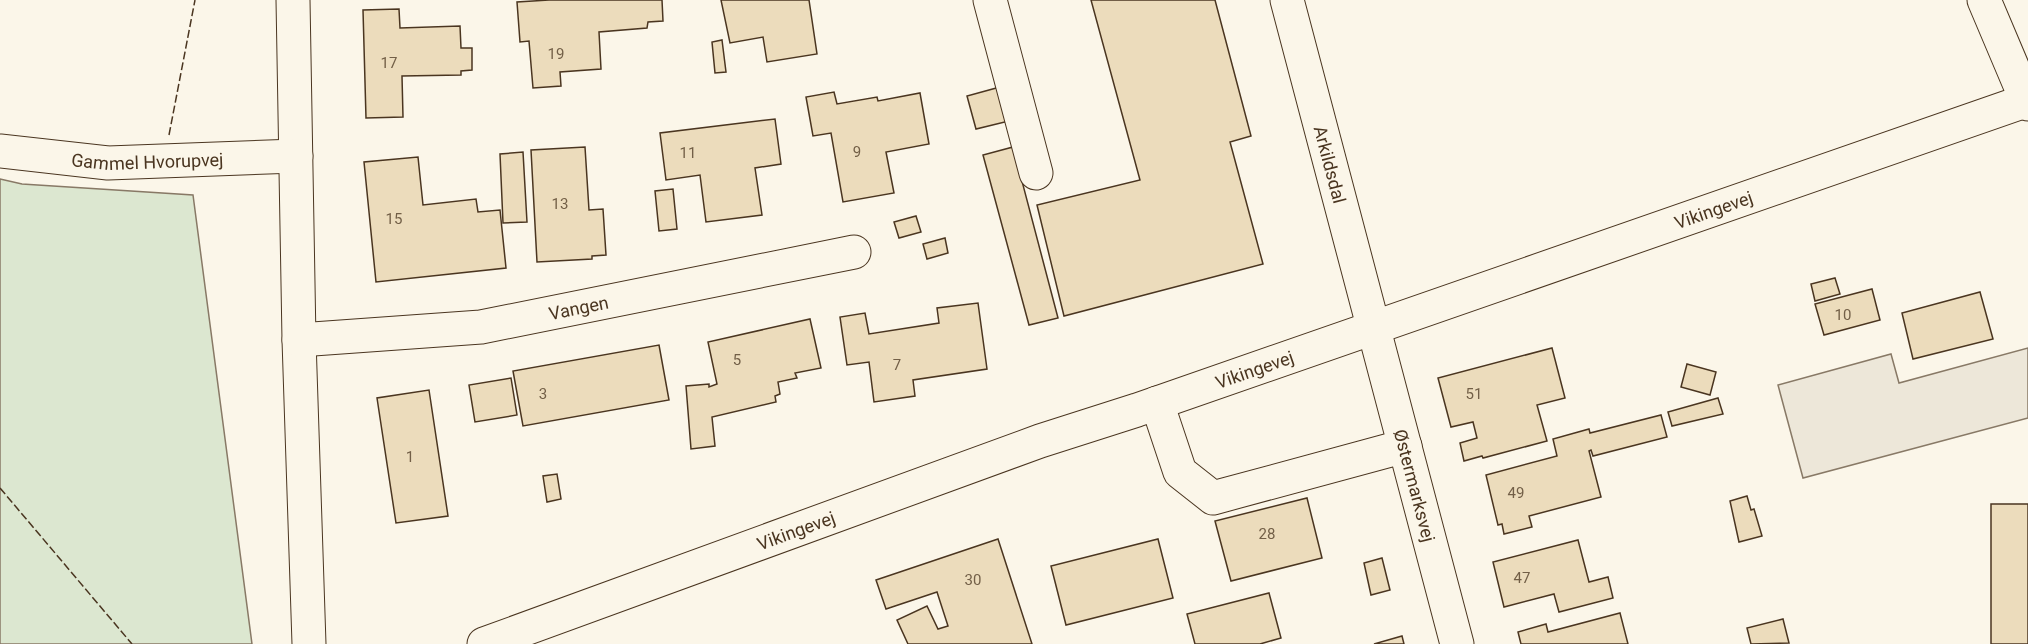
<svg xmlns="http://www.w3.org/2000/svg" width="2028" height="644" viewBox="0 0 2028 644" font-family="Roboto,sans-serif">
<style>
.green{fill:#dce7d0;stroke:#887966;stroke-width:1.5}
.parking{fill:#ede7d9;stroke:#887966;stroke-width:1.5}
.building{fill:#ecdcbc;stroke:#4a3520;stroke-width:1.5}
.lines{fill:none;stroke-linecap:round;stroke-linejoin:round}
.minor-casing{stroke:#4a3520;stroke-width:35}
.minor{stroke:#fbf6e9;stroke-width:33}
.fence{stroke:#4a3520;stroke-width:1.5;stroke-dasharray:8 3;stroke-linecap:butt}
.labels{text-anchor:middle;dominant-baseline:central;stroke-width:4.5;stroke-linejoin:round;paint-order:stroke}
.number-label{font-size:15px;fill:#725f47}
.street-label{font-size:18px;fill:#4a3520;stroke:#fbf6e9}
</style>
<rect width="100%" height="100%" fill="#fbf6e9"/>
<!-- green -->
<path class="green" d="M 0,179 L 22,184 L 193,195 L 252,644 L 0,644 Z"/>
<!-- parking -->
<path class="parking" d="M 2028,348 L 2028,418 L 1803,478 L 1778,385 L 1891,354 L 1899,383 Z"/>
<!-- building -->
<g class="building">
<path d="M 549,0 L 662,0 L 663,21 L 648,22 L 647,28 L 599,32 L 601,69 L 560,72 L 561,86 L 533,88 L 529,41 L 520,42 L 517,2 Z"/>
<path d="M 721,0 L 809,0 L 817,54 L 767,62 L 763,37 L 730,43 Z"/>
<path d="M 1091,0 L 1215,0 L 1251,136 L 1230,142 L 1263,264 L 1064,316 L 1037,205 L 1140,180 Z"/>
<path d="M 399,9 L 400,28 L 460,26 L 461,48 L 472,48 L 472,70 L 461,71 L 461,75 L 402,76 L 403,117 L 366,118 L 363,10 Z"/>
<path d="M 722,40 L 726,72 L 715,73 L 712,42 Z"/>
<path d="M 1000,87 L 1009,121 L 976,129 L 967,96 Z"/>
<path d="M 834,92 L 837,104 L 877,97 L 878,101 L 920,93 L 929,144 L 886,152 L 894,193 L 843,202 L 831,133 L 813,136 L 806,97 Z"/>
<path d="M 775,119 L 781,164 L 755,168 L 762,215 L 706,222 L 700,175 L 666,180 L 660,133 Z"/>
<path d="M 585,147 L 589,210 L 603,209 L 606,255 L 592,256 L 592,259 L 537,262 L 531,150 Z"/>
<path d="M 1013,147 L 1058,318 L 1029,325 L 983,155 Z"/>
<path d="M 523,152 L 527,222 L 503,223 L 500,154 Z"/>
<path d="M 418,157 L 423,205 L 476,199 L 478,212 L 500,210 L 506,268 L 376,282 L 364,162 Z"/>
<path d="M 673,189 L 677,229 L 659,231 L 655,191 Z"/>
<path d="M 916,216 L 921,232 L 899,238 L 894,222 Z"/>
<path d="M 945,238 L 948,253 L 927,259 L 923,244 Z"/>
<path d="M 1835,278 L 1840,294 L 1815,301 L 1811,284 Z"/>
<path d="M 1872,289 L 1880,320 L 1824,335 L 1815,304 Z"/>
<path d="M 1980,292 L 1993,339 L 1913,359 L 1902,313 Z"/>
<path d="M 978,303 L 987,369 L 913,380 L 915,396 L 874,402 L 869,362 L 847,365 L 840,317 L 865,313 L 869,334 L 939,323 L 937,308 Z"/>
<path d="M 810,319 L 821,368 L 795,373 L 797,378 L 778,382 L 780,394 L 775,396 L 776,402 L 712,417 L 715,446 L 691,449 L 686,386 L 709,384 L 709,387 L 717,384 L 708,342 Z"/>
<path d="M 659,345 L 669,400 L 523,426 L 513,371 Z"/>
<path d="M 1552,348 L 1565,398 L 1537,405 L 1547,441 L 1483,458 L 1482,456 L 1464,461 L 1460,443 L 1477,438 L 1473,422 L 1451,427 L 1438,378 Z"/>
<path d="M 1687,364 L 1716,372 L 1710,395 L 1681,387 Z"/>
<path d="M 511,378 L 517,415 L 475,422 L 469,385 Z"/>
<path d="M 429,390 L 448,516 L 396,523 L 377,398 Z"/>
<path d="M 1718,398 L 1723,414 L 1672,426 L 1668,412 Z"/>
<path d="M 1661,415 L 1667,437 L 1593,456 L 1591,450 L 1589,451 L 1601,497 L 1529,516 L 1532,527 L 1504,534 L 1502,524 L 1498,525 L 1486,475 L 1557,456 L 1553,439 L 1589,429 L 1590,433 Z"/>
<path d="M 557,474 L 561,499 L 547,502 L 543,476 Z"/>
<path d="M 1747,496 L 1751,510 L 1754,509 L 1762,536 L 1739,542 L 1730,501 Z"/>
<path d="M 1307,498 L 1322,558 L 1231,581 L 1215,521 Z"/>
<rect x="1991" y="504" width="37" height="140"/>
<path d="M 998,539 L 1032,644 L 908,644 L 897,620 L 927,606 L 938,629 L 948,626 L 937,592 L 886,609 L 876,580 Z"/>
<path d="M 1158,539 L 1173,598 L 1066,625 L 1051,566 Z"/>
<path d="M 1578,540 L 1589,582 L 1608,577 L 1613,598 L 1559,612 L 1554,594 L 1504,607 L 1493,562 Z"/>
<path d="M 1382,558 L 1390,590 L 1371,595 L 1364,563 Z"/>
<path d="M 1269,593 L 1281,638 L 1260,644 L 1195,644 L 1187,614 Z"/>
<path d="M 1620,613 L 1628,644 L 1521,644 L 1518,632 L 1546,624 L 1548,632 Z"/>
<path d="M 1783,619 L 1789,643 L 1751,644 L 1747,628 Z"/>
<path d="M 1402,636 L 1404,644 L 1374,644 Z"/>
</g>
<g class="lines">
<!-- minor casing -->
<g class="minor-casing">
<g id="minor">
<path d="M 293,0 L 299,340 L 309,644"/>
<path d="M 990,0 L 1036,173"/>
<path id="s1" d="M 1287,0 L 1457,644"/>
<path d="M 1984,0 L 2028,104"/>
<path id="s2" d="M 0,151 L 108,163 L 296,156"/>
<path id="s3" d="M 299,340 L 481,327 L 854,252"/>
<path d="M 1157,403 L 1180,472 L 1213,498 L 1405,446"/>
<path id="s4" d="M 484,644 L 1040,441 L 1137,410 L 2028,100"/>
</g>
</g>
<!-- minor -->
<use href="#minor" class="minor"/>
<!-- fence -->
<g class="fence">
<path d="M 169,135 L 195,0"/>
<path d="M 0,488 L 132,644"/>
</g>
</g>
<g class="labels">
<!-- number labels -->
<g class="number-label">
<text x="556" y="54">19</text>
<text x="389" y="63">17</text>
<text x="857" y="152">9</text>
<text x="688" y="153">11</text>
<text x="560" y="204">13</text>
<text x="394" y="219">15</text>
<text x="1843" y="315">10</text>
<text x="737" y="360">5</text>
<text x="897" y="365">7</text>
<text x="543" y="394">3</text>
<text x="1474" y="394">51</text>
<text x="410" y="457">1</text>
<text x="1516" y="493">49</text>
<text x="1267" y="534">28</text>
<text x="1522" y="578">47</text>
<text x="973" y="580">30</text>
</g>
<!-- street labels -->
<g class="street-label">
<text stroke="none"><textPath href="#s2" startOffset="148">Gammel Hvorupvej</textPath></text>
<text stroke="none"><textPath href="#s1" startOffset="170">Arkildsdal</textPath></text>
<text stroke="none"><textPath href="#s4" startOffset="1304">Vikingevej</textPath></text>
<text stroke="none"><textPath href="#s3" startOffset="282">Vangen</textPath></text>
<text stroke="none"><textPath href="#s4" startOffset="818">Vikingevej</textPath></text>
<text stroke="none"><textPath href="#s1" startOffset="502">Østermarksvej</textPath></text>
<text stroke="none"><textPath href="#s4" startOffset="332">Vikingevej</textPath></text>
</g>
</g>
</svg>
